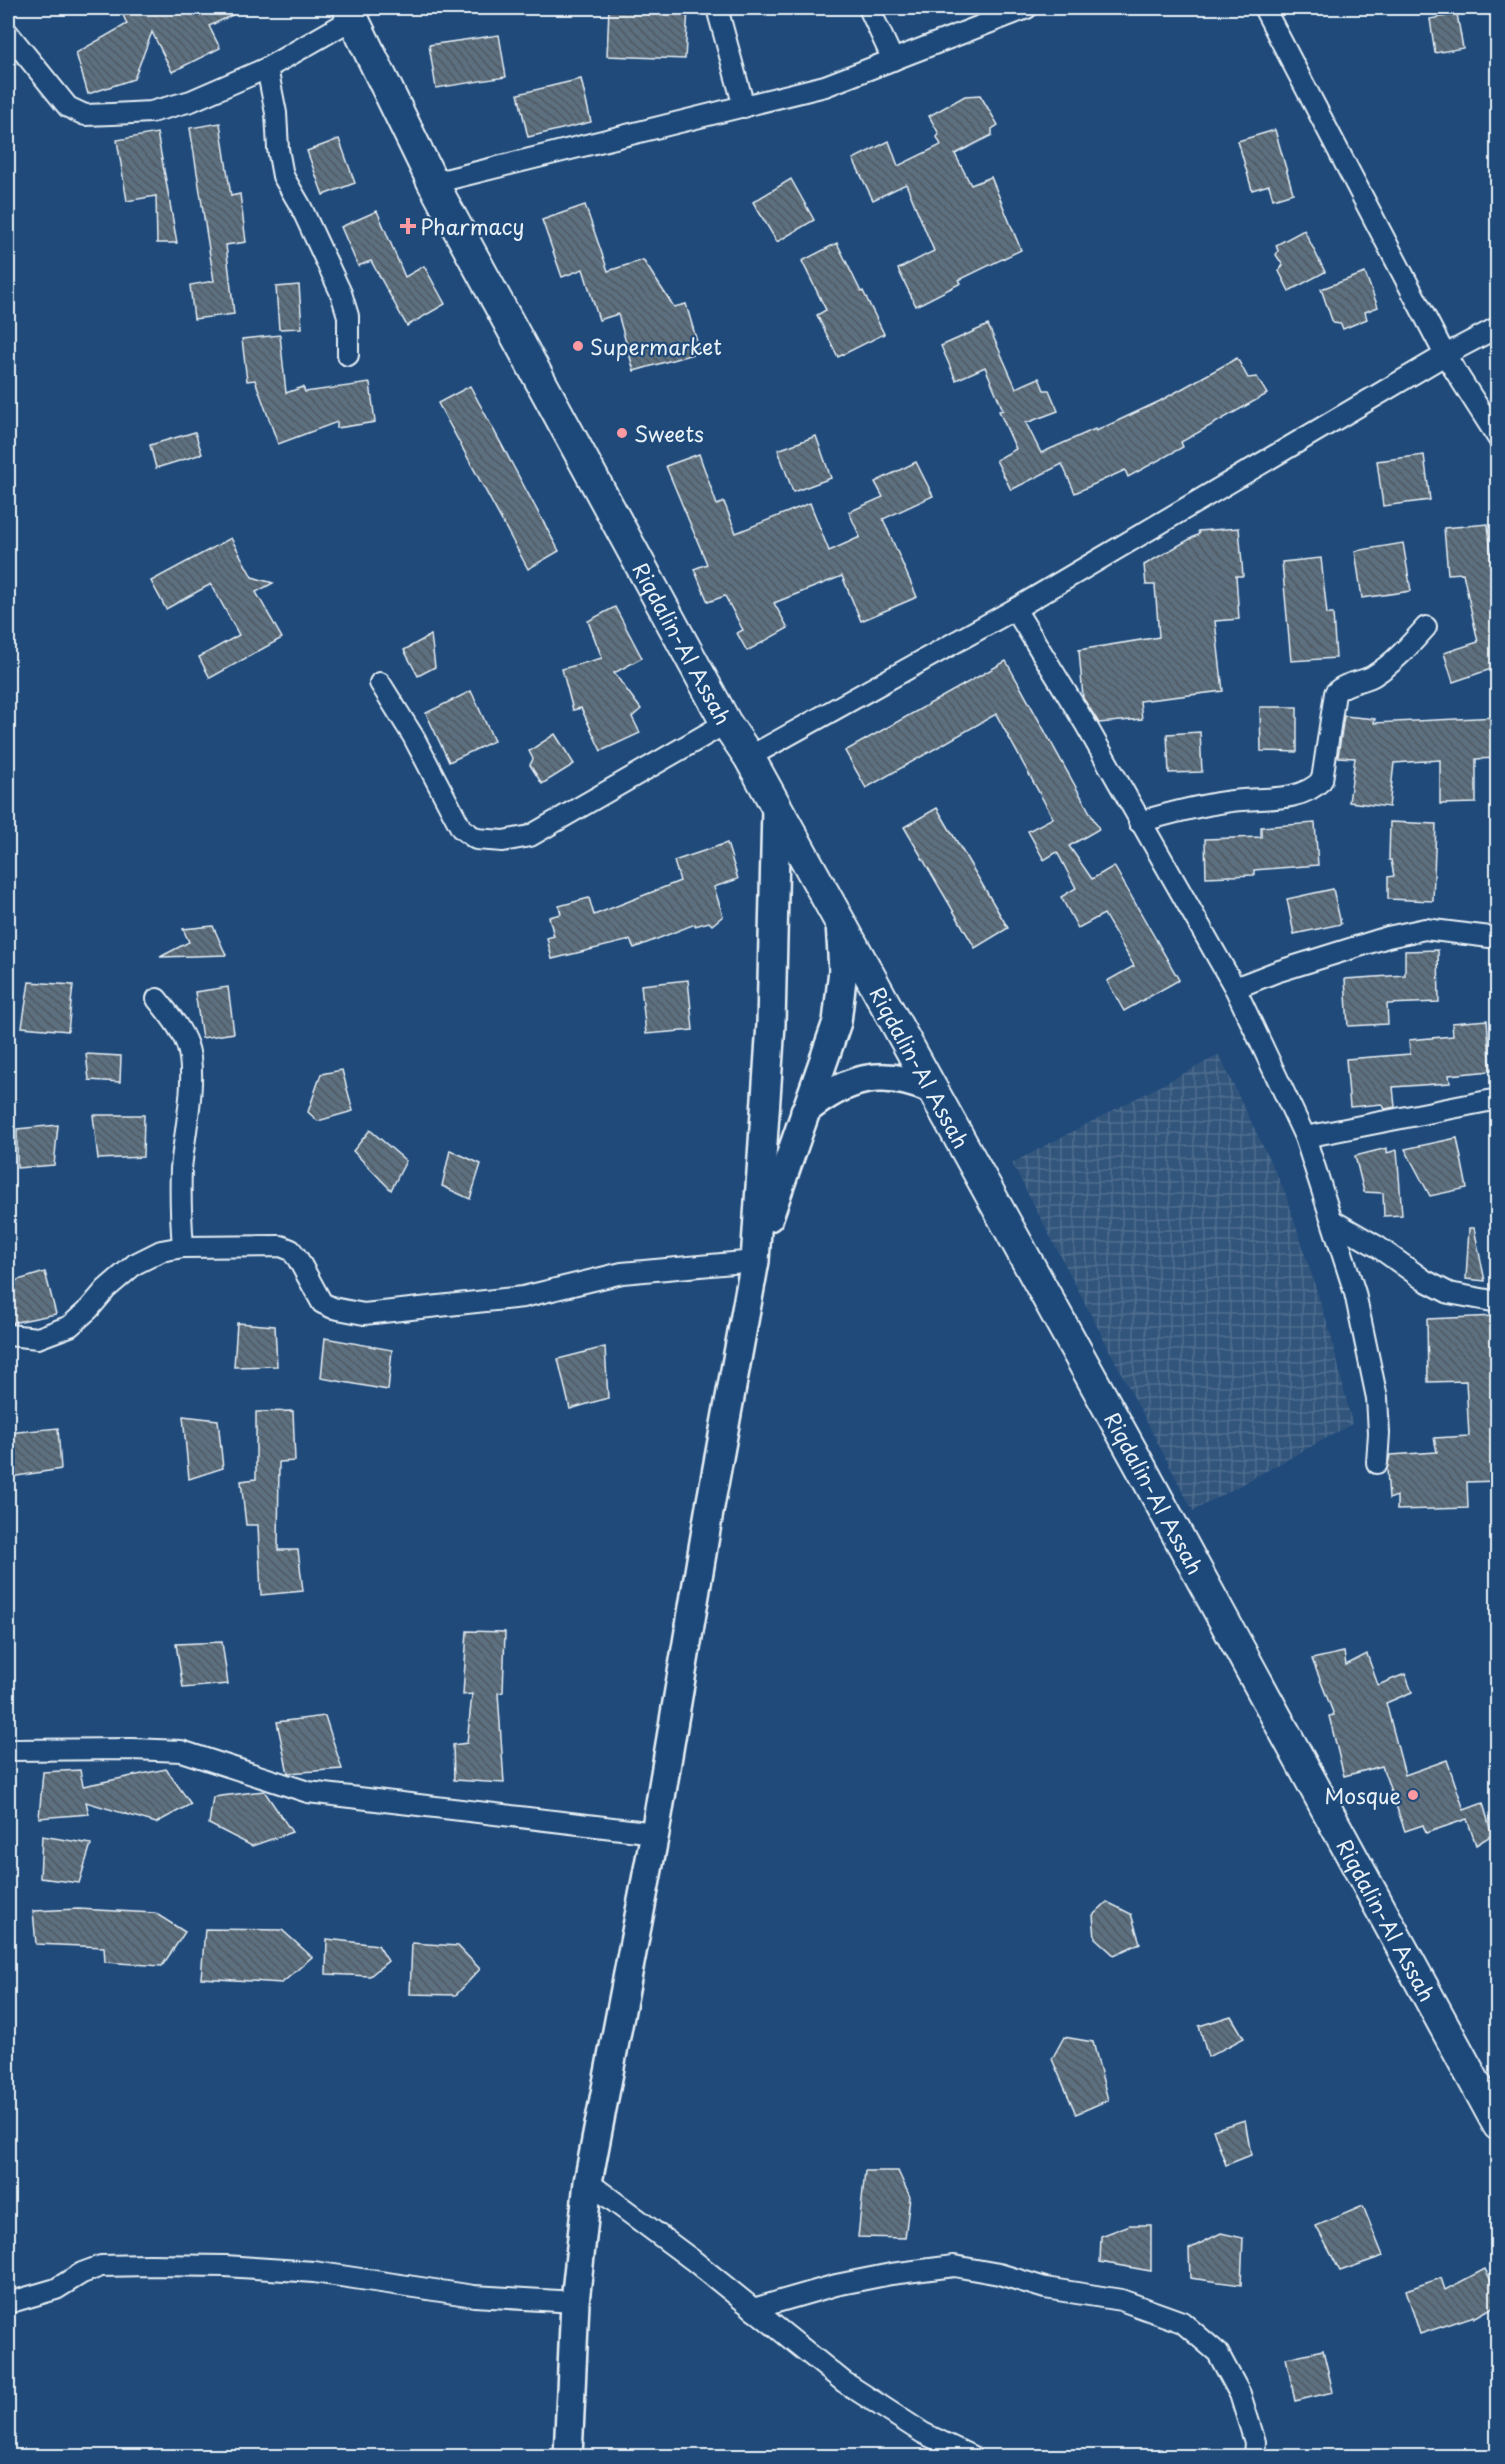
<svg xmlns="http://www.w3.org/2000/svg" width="1505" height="2464" viewBox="0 0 1505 2464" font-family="'Playpen Sans',sans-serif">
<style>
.industrial{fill:url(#industrial-grid)}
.building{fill:url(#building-back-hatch);stroke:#e8f1f8;stroke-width:1.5}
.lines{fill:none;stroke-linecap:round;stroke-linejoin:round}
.street-casing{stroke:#e8f1f8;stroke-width:24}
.secondary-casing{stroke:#e8f1f8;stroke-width:32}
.primary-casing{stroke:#e8f1f8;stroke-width:34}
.street{stroke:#1f4a7a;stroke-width:20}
.secondary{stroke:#1f4a7a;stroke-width:27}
.primary{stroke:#1f4a7a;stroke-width:30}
.poi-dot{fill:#ff9aa2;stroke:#1f4a7a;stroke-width:2}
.labels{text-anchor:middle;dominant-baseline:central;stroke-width:4.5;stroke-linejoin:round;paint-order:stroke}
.poi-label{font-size:21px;fill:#e8f1f8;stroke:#1f4a7a;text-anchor:start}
.street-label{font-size:21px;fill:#e8f1f8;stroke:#1f4a7a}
</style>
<defs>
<pattern id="industrial-grid" width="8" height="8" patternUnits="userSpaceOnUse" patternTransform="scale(1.5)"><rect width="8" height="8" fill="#32557c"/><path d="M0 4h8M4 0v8" fill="none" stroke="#506e8f"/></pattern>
<pattern id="building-back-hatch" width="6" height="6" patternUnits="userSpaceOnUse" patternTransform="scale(1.5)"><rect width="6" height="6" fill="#5d707f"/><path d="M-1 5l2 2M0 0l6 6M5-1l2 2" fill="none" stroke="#505a62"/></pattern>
</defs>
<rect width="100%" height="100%" fill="#1f4a7a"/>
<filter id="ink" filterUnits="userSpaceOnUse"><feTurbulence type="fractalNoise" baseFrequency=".0167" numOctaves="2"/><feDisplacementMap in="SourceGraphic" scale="12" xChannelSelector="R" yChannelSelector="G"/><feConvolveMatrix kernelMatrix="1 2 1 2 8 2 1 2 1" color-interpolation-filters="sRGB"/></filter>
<g filter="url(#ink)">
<!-- industrial -->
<path class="industrial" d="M 1219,1055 L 1285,1192 L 1331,1335 L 1352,1424 L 1193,1511 L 1012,1163 Z"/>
<!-- building -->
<g class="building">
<path d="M 120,8 L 247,8 L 209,26 L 220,48 L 172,72 L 152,32 L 134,79 L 88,94 L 76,53 L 127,24 Z"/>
<path d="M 609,8 L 688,8 L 685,59 L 607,56 Z"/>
<path d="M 1457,14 L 1463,48 L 1435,53 L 1430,19 Z"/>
<path d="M 499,35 L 506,77 L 436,88 L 429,45 Z"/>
<path d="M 581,79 L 591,122 L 528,137 L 518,94 Z"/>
<path d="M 980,95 L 998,125 L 992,129 L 992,135 L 955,154 L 971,185 L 991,177 L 1021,250 L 959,280 L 961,283 L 916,306 L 898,269 L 934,251 L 906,184 L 873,200 L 853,159 L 889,141 L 898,166 L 941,145 L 937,137 L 939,134 L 929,116 L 965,96 Z"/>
<path d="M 220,123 L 231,196 L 240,194 L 246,242 L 226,245 L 234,314 L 194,319 L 190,285 L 214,281 L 190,128 Z"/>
<path d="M 1275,130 L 1293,193 L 1273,199 L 1269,185 L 1252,190 L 1238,141 Z"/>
<path d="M 157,133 L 166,181 L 177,243 L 157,243 L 156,196 L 127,201 L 117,140 Z"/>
<path d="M 339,139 L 355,183 L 323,195 L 307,151 Z"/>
<path d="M 791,179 L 814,220 L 777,242 L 753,202 Z"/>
<path d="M 585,205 L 608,271 L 643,260 L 674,307 L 686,304 L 700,352 L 634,371 L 618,314 L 599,320 L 583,269 L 562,277 L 542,220 Z"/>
<path d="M 377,211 L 405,277 L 424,266 L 445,304 L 407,326 L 371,261 L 358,266 L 341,227 Z"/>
<path d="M 1304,230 L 1325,272 L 1289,291 L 1279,271 L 1283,265 L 1276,255 L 1278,251 L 1276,245 Z"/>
<path d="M 837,243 L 861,292 L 863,291 L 884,334 L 838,357 L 817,315 L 826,310 L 802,261 Z"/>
<path d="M 1365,273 L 1378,307 L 1365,312 L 1367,319 L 1343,329 L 1341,324 L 1333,323 L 1321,289 Z"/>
<path d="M 299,285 L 302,328 L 279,329 L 276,287 Z"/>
<path d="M 988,325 L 1016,388 L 1039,378 L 1044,390 L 1049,390 L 1058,411 L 1026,423 L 1041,453 L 1095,429 L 1096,431 L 1160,401 L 1237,358 L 1248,378 L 1257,377 L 1267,394 L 1181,442 L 1183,447 L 1128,477 L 1125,470 L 1075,493 L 1062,464 L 1011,490 L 996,460 L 1016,449 L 999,411 L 1003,410 L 985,367 L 956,380 L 941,346 Z"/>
<path d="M 280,335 L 286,393 L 303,387 L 305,392 L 370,383 L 375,422 L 337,428 L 337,422 L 278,444 L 255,380 L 247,381 L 242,339 Z"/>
<path d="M 470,386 L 559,551 L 528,569 L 438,403 Z"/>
<path d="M 195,432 L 202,454 L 156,468 L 150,445 Z"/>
<path d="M 816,436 L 831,478 L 793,492 L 778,450 Z"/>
<path d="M 699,454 L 717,505 L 724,502 L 736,533 L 810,503 L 829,551 L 860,537 L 849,512 L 883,497 L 875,482 L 916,462 L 933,496 L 883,519 L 917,597 L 861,621 L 842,576 L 774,603 L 788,628 L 747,651 L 737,633 L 743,630 L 725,596 L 708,602 L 694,569 L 707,564 L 666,466 Z"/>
<path d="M 1424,455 L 1430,500 L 1383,506 L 1377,461 Z"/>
<path d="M 1488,524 L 1495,594 L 1497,593 L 1497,667 L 1453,682 L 1444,653 L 1478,642 L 1463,573 L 1448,574 L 1444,528 Z"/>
<path d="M 1239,528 L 1243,576 L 1236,576 L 1239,619 L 1215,621 L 1223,691 L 1140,701 L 1142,719 L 1099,723 L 1083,698 L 1079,650 L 1159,637 L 1155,585 L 1146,585 L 1144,565 L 1199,534 L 1198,531 Z"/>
<path d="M 231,538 L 252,577 L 273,583 L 256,592 L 282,638 L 210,678 L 199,657 L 239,635 L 211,584 L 166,609 L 151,581 Z"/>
<path d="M 1403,543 L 1411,591 L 1362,598 L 1355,551 Z"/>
<path d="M 1321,558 L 1327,614 L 1333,614 L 1336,658 L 1291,661 L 1282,562 Z"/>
<path d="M 615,607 L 642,658 L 614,673 L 641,709 L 632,717 L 640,733 L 601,751 L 581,708 L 573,710 L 562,669 L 602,658 L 588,621 Z"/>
<path d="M 431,635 L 435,667 L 418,676 L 404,650 Z"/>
<path d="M 1006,661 L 1099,829 L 1069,846 L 1092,879 L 1114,866 L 1179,980 L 1124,1011 L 1107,981 L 1134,966 L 1104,914 L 1078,928 L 1061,897 L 1076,888 L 1057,852 L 1044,860 L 1028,831 L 1053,818 L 996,714 L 866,788 L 845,751 Z"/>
<path d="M 471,691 L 494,741 L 449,762 L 426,713 Z"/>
<path d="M 1260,707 L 1297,707 L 1297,752 L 1261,751 Z"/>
<path d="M 1344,716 L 1375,719 L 1374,723 L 1497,717 L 1497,758 L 1476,759 L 1476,803 L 1440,804 L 1440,760 L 1394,763 L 1389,807 L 1349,802 L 1355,758 L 1338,757 Z"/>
<path d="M 1200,732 L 1202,772 L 1169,773 L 1167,734 Z"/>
<path d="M 555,734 L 574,764 L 542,784 L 530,765 L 533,759 L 529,751 Z"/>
<path d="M 937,808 L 1008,928 L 975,948 L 904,827 Z"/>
<path d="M 1390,822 L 1436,824 L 1433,901 L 1388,899 L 1388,877 L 1394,876 L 1391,860 L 1389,860 Z"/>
<path d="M 1315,823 L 1318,865 L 1254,870 L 1254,875 L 1206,877 L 1205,839 L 1261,837 L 1261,827 Z"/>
<path d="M 727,843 L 738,879 L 714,887 L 723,916 L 712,925 L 709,922 L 695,926 L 695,924 L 634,948 L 630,940 L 552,959 L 547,938 L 554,936 L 549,917 L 561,914 L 559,906 L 589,898 L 594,915 L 680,881 L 674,861 Z"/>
<path d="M 1333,889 L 1341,924 L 1294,934 L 1287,899 Z"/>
<path d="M 213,926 L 226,955 L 160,957 L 189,942 L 183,929 Z"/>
<path d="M 1438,950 L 1439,1002 L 1387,1004 L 1388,1024 L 1348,1026 L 1345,979 L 1405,975 L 1405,951 Z"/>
<path d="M 688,980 L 693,1030 L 646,1034 L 641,985 Z"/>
<path d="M 29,982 L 73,985 L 68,1031 L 22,1027 Z"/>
<path d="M 228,987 L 234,1033 L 202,1038 L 195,992 Z"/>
<path d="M 1487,1020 L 1491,1071 L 1449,1075 L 1450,1083 L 1393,1087 L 1395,1107 L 1385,1109 L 1382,1104 L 1350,1107 L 1346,1059 L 1410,1054 L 1409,1040 L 1453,1036 L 1452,1023 Z"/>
<path d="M 86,1054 L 121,1056 L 120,1082 L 89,1080 Z"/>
<path d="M 342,1070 L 353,1111 L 318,1121 L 308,1112 L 321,1074 Z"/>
<path d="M 93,1115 L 144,1115 L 143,1157 L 98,1159 Z"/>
<path d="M 58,1125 L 54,1165 L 17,1168 L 17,1129 Z"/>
<path d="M 370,1130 L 406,1161 L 391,1190 L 353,1151 Z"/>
<path d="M 1457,1138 L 1467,1188 L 1430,1196 L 1405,1149 Z"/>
<path d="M 1387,1148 L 1387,1153 L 1397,1150 L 1402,1215 L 1384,1216 L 1383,1193 L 1364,1192 L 1355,1156 Z"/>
<path d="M 450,1150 L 481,1164 L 470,1199 L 442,1186 Z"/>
<path d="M 1469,1228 L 1474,1228 L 1485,1281 L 1466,1279 Z"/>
<path d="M 45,1272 L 56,1314 L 11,1323 L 8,1310 L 8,1283 Z"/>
<path d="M 1497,1316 L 1497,1481 L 1467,1482 L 1468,1508 L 1397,1510 L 1397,1496 L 1389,1499 L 1387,1469 L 1390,1455 L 1437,1452 L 1434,1438 L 1469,1436 L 1466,1381 L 1428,1382 L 1427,1319 Z"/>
<path d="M 237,1323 L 275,1326 L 277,1366 L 234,1367 Z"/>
<path d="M 325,1338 L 392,1350 L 388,1390 L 321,1378 Z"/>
<path d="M 605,1347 L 608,1398 L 570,1409 L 558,1359 Z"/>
<path d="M 293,1411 L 295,1461 L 279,1462 L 278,1550 L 298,1550 L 303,1591 L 261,1595 L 258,1525 L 246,1525 L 241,1481 L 256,1479 L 256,1412 Z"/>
<path d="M 183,1416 L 218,1420 L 223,1468 L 189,1479 Z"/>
<path d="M 58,1428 L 61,1469 L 11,1477 L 8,1433 Z"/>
<path d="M 467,1631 L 505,1632 L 503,1692 L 498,1693 L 504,1783 L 454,1780 L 453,1745 L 467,1743 L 472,1694 L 463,1695 Z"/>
<path d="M 222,1642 L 228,1684 L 183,1688 L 176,1644 Z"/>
<path d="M 1344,1652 L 1346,1665 L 1367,1654 L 1378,1685 L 1405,1674 L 1412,1692 L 1386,1703 L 1405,1775 L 1447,1760 L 1464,1810 L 1483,1803 L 1492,1835 L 1476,1845 L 1467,1819 L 1426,1833 L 1423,1825 L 1405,1831 L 1382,1766 L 1344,1776 L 1329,1716 L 1334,1715 L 1312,1659 Z"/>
<path d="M 325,1716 L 342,1769 L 288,1773 L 277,1722 Z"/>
<path d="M 166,1769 L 191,1804 L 156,1823 L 86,1802 L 89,1814 L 39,1818 L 43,1772 L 80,1770 L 83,1786 Z"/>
<path d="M 264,1791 L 292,1832 L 252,1846 L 209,1824 L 213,1797 Z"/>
<path d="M 42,1836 L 91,1844 L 79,1883 L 40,1878 Z"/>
<path d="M 1107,1902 L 1131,1914 L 1140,1943 L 1114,1955 L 1095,1938 L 1093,1915 Z"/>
<path d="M 78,1909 L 155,1913 L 185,1932 L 162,1966 L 105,1962 L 104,1947 L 36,1944 L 33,1911 Z"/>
<path d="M 205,1929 L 282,1930 L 312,1957 L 282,1983 L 201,1978 Z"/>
<path d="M 327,1939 L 378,1945 L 388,1961 L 370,1976 L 326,1974 Z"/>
<path d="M 412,1943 L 458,1946 L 480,1969 L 456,1995 L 410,1994 Z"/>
<path d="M 1231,2016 L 1244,2038 L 1208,2057 L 1199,2026 Z"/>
<path d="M 1064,2037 L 1093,2042 L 1108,2100 L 1076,2114 L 1052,2059 Z"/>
<path d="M 1245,2120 L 1251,2155 L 1226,2165 L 1213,2130 Z"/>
<path d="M 865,2171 L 898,2171 L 910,2197 L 905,2238 L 858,2237 Z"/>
<path d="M 1363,2206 L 1383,2256 L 1340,2271 L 1316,2226 Z"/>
<path d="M 1130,2225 L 1151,2225 L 1151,2271 L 1100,2262 L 1101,2236 Z"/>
<path d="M 1221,2233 L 1243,2238 L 1241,2285 L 1190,2278 L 1189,2249 Z"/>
<path d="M 1485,2269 L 1497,2292 L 1497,2305 L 1474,2318 L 1474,2316 L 1420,2334 L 1406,2290 L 1441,2278 L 1445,2290 Z"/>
<path d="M 1323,2350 L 1333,2392 L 1295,2401 L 1286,2358 Z"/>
</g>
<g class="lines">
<!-- street casing -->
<g class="street-casing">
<g id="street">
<path d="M 717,8 L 744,107"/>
<path d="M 869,8 L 893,60"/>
<path d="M 1264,8 L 1445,355 L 1498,438"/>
<path d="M 8,33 L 68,107 L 85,115 L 112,114 L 151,112 L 191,101 L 267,68 L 354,18"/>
<path d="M 267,68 L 276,113 L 278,149 L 283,176 L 301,207 L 341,293 L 348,316 L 348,355"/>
<path d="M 433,183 L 825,86 L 1027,8"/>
<path d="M 1015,609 L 1086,725 L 1235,988 L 1305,1137 L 1355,1293 L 1377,1398 L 1379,1433 L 1377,1463"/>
<path d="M 380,683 L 413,736 L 461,828 L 476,839 L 503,841 L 530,836 L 726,723"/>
<path d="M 749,757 L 1015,609 L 1445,355 L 1498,327"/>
<path d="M 1139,822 C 1167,814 1196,806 1225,802 C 1257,796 1298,805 1322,780 L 1335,693 C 1345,682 1360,683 1373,676 C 1394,663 1410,645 1426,627"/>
<path d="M 1235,988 L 1276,972 L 1388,937 L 1425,929 L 1498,938"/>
<path d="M 157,999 C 168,1013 181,1028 187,1045 C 198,1076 184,1135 181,1169 C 180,1195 181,1221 183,1247"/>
<path d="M 1305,1137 L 1498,1099"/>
<path d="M 1333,1221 L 1378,1247 L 1424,1280 L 1449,1293 L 1498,1302"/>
<path d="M 8,1335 L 38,1338 L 70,1326 L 89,1309 L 106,1289 L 135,1264 L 161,1251 L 183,1247 L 281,1246 L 291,1250 L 298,1259 L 322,1303 L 333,1308 L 364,1314 L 523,1297 L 622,1273 L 755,1261"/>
<path d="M 8,1750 L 132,1749 L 181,1751 L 308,1792 L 655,1833"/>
<path d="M 588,2182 L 694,2261 L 844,2382 L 923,2433 L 971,2456"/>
<path d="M 8,2303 L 56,2289 L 82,2273 L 101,2266 L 149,2265 L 225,2266 L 314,2272 L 474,2296 L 575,2302"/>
<path d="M 753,2309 L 836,2285 L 891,2274 L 954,2266 L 999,2274 L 1045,2288 L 1121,2300 L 1182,2322 L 1218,2353 L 1240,2394 L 1255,2442 L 1254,2456"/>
</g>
</g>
<!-- secondary casing -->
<g class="secondary-casing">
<g id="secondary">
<path d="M 805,1111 C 846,1078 882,1067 932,1090"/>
<path d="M 769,1217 L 837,1022 L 843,970 L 840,923"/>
<path d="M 568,2456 L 575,2302 L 588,2182 L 655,1833 L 709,1512 L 755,1261 L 771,1024 L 776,808"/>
</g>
</g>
<!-- primary casing -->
<g class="primary-casing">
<g id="primary">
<path id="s1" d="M 348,8 L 433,183 L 726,723 L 749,757 L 1139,1464 L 1498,2125"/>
</g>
</g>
<!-- street -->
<use href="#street" class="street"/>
<!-- secondary -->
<use href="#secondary" class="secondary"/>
<!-- primary -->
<use href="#primary" class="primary"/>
</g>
</g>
<!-- markers -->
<g class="poi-dot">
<path d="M405 217h6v6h6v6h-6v6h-6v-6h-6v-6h6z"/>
<circle cx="578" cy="346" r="6"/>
<circle cx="622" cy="433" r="6"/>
<circle cx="1413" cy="1795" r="6"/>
</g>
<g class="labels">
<!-- poi labels -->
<g class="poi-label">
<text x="420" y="226">Pharmacy</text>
<text x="590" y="346">Supermarket</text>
<text x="634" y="433">Sweets</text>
<text x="1401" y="1795" text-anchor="end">Mosque</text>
</g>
<!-- street labels -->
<g class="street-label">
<text stroke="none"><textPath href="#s1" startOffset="718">Riqdalin-Al Assah</textPath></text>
<text stroke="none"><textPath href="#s1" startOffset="1204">Riqdalin-Al Assah</textPath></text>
<text stroke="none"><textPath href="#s1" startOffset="1690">Riqdalin-Al Assah</textPath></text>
<text stroke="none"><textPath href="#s1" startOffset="2176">Riqdalin-Al Assah</textPath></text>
</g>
</g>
<!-- margin -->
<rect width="1505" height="2464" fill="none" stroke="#1f4a7a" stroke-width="30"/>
<rect x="15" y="15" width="1475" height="2434" fill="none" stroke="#e8f1f8" stroke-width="2" filter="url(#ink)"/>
</svg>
